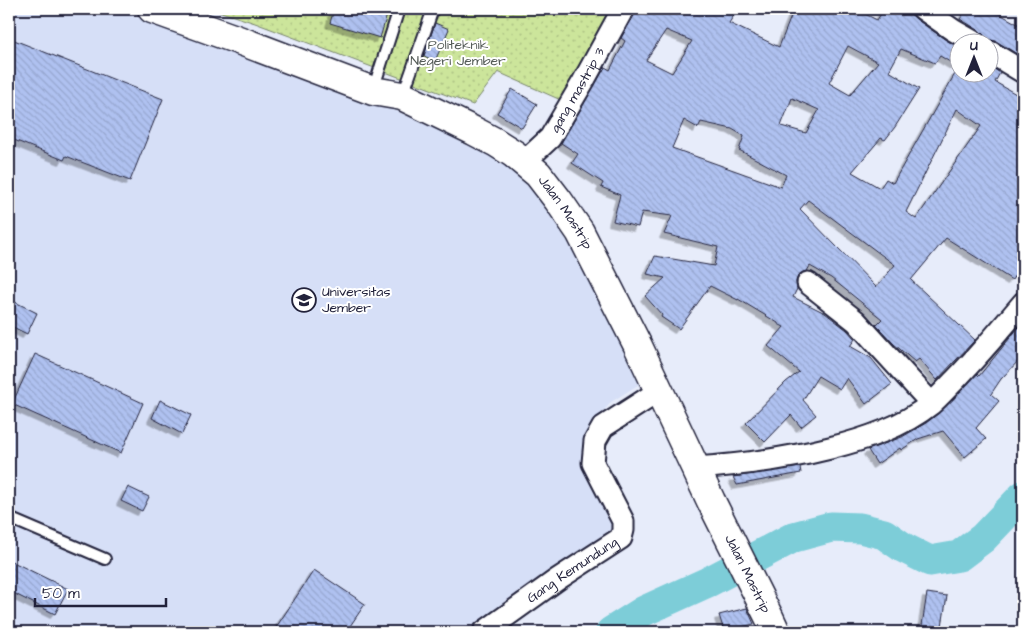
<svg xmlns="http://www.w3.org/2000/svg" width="1032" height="641" viewBox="0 0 1032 641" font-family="'Architects Daughter',sans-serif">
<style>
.built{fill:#d6dff7}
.grass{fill:url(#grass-dots);stroke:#77846b}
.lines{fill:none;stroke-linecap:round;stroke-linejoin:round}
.river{stroke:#7dcdd8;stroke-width:31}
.building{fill:url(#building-back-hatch);stroke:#22223b;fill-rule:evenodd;filter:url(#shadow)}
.lane-casing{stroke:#22223b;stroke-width:14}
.street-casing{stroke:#22223b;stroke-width:25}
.secondary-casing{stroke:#22223b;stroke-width:31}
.lane{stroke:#fff;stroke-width:10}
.street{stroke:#fff;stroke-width:21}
.secondary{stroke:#fff;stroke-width:28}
.labels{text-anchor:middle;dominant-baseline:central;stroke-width:4;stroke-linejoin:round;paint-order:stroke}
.park-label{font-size:14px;fill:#555c58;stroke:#fff}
.street-label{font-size:14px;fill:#22223b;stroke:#fff}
.poi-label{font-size:14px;fill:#22223b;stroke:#fff;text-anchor:start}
</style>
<defs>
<pattern id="grass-dots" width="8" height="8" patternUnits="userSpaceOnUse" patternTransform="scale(1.25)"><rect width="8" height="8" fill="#cce59b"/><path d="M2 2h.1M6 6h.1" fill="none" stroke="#afc486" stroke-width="1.8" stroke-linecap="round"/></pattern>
<pattern id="building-back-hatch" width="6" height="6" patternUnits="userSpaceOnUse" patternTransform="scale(1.25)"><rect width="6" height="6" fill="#afc1f0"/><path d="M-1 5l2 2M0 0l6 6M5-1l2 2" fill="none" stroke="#96a6cf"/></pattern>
<filter id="shadow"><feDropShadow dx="-4.5" dy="4.5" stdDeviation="0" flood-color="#0004"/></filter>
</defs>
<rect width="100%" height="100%" fill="#e7ecfa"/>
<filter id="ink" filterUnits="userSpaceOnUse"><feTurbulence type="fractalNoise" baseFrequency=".02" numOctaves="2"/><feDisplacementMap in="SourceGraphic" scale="10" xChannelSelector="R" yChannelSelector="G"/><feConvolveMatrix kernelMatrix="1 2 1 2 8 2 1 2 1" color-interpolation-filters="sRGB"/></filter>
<g filter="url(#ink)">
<!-- built -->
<path class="built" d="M 9,9 L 117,9 L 394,110 L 478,148 L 530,183 L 555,218 L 644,381 L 611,402 L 587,432 L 582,456 L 586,477 L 611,514 L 614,528 L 601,541 L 467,632 L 9,632 Z"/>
<!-- grass -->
<path class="grass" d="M 212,9 L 617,9 L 563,101 L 498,72 L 473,105 L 255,23 Z"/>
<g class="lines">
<!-- river -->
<path class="river" d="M 611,632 L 644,611 L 708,582 L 794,537 L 831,527 L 860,528 L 884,534 L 904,548 L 930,561 L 959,556 L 983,538 L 1023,496"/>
</g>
<!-- building -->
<g class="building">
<path d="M 334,9 L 364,9 L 387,15 L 380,38 L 330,23 Z"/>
<path d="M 638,9 L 738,9 L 729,23 L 779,47 L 794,9 L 855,9 L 877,20 L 884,9 L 892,9 L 903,15 L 905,11 L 913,16 L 916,19 L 946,40 L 960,48 L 960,68 L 940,56 L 935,63 L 901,49 L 889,71 L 919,89 L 895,127 L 885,140 L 881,138 L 852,172 L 880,188 L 886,179 L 893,183 L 956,72 L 990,72 L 990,66 L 1000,73 L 995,82 L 1023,98 L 1023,262 L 1012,280 L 946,238 L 911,280 L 975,340 L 937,380 L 919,359 L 915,362 L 894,344 L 876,325 L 882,319 L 831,278 L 810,266 L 807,271 L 803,272 L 798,276 L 796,282 L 797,289 L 793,297 L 825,313 L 847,330 L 855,339 L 850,346 L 871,358 L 892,384 L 866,404 L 847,378 L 840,389 L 818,376 L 803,400 L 816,415 L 801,427 L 791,415 L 765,442 L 746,423 L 786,382 L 799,372 L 768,346 L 784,327 L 778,324 L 778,323 L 738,299 L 738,300 L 710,286 L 679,329 L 661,317 L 662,315 L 645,296 L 665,278 L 647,274 L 655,256 L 714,266 L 718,247 L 664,234 L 672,216 L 642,212 L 638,227 L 613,221 L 620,195 L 601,187 L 603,183 L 572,163 L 578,154 L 561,143 L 605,67 L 610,70 L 625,41 L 621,38 ZM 666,30 L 692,41 L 672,73 L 646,60 ZM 848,46 L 878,62 L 850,95 L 829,83 ZM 792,98 L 819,110 L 806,133 L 781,126 ZM 957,109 L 981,126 L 916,219 L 906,212 ZM 684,120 L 698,128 L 701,122 L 732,129 L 744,136 L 739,150 L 786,175 L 781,187 L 672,148 ZM 808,200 L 895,265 L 876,287 L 800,209 Z"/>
<path d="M 967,9 L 991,9 L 1023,27 L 1023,43 L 1017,54 L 996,41 L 989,40 L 980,31 L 960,19 Z"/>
<path d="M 435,23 L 449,29 L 435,61 L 424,56 Z"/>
<path d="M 9,38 L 163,99 L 130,181 L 66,156 L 64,160 L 9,138 Z"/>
<path d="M 512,89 L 537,104 L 522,128 L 497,113 Z"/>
<path d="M 9,299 L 37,313 L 27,334 L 9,325 Z"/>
<path d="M 1023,322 L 1023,356 L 1001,379 L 991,394 L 999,401 L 976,428 L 986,439 L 965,457 L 943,431 L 918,439 L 901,450 L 900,448 L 877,464 L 868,450 L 902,437 L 926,423 L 939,413 L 977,374 L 979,376 Z"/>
<path d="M 35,354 L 143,403 L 121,453 L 12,404 Z"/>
<path d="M 160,400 L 191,415 L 182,434 L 152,418 Z"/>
<path d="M 800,467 L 801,473 L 737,485 L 733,477 Z"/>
<path d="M 128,487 L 149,497 L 142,511 L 121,501 Z"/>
<path d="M 9,560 L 68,589 L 55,614 L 9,591 Z"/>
<path d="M 314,570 L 365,604 L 346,632 L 273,632 Z"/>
<path d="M 927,593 L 947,596 L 941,632 L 921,632 Z"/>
<path d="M 747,608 L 754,624 L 724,631 L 719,615 Z"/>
</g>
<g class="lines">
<!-- lane casing -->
<g class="lane-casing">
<g id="lane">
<path d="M 373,90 L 399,9"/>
<path d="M 403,95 L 433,9"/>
<path d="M 9,518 L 105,559"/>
</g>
</g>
<!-- street casing -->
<g class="street-casing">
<g id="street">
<path d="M 923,9 L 953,30 L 974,42"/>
<path d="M 990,52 L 1023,72"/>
<path id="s1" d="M 523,163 L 550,138 L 583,82 L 623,9"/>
<path d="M 808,283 L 856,321 L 931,403"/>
<path d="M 695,468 C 741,465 786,459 830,448 C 866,439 902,427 931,404 C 939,397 947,388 955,380 C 979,355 1001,329 1023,303"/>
<path id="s2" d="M 484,632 L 558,579 L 621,538 L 623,530 L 623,521 L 593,463 L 595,441 L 603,427 L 659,391"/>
</g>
</g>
<!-- secondary casing -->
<g class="secondary-casing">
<g id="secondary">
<path id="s3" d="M 152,9 L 241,41 L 373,91 L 402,96 L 474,131 L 495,142 L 514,154 L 538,174 L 558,200 L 580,232 L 637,344 L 711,501 L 770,619 L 776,632"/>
</g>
</g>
<!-- lane -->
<use href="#lane" class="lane"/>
<!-- street -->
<use href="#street" class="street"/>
<!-- secondary -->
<use href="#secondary" class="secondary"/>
</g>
</g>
<!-- icons -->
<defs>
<g id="university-ring" transform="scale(1.25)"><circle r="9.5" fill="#fff" stroke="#22223b" stroke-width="1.5"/><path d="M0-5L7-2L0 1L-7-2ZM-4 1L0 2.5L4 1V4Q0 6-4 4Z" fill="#22223b"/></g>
</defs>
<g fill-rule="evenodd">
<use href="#university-ring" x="304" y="300"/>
</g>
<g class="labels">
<!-- park labels -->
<g class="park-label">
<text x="458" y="45">Politeknik<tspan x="458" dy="16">Negeri Jember</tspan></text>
</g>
<!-- street labels -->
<g class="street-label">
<text stroke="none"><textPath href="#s1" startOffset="92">gang mastrip 3</textPath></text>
<text stroke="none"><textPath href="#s3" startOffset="470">Jalan Mastrip</textPath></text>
<text stroke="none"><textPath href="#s2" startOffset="108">Gang Kemundung</textPath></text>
<text stroke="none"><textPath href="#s3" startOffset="875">Jalan Mastrip</textPath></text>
</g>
<!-- poi labels -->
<g class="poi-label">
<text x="322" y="292">Universitas<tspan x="322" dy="16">Jember</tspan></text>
</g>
</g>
<!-- margin -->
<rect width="1032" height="641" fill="none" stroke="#fff" stroke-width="30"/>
<rect x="15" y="15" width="1002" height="611" fill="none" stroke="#22223b" stroke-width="2" filter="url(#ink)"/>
<!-- north arrow -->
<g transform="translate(974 58)"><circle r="24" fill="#ffffff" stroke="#a7a7b1"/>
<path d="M0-4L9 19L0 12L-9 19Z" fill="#22223b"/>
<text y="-8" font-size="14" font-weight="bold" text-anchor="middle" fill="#22223b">U</text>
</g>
<!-- scale -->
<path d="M35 598v8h131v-8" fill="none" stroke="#22223b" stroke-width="2.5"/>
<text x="42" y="598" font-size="15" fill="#22223b" stroke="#ffffff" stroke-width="4" paint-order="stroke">50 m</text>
</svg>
